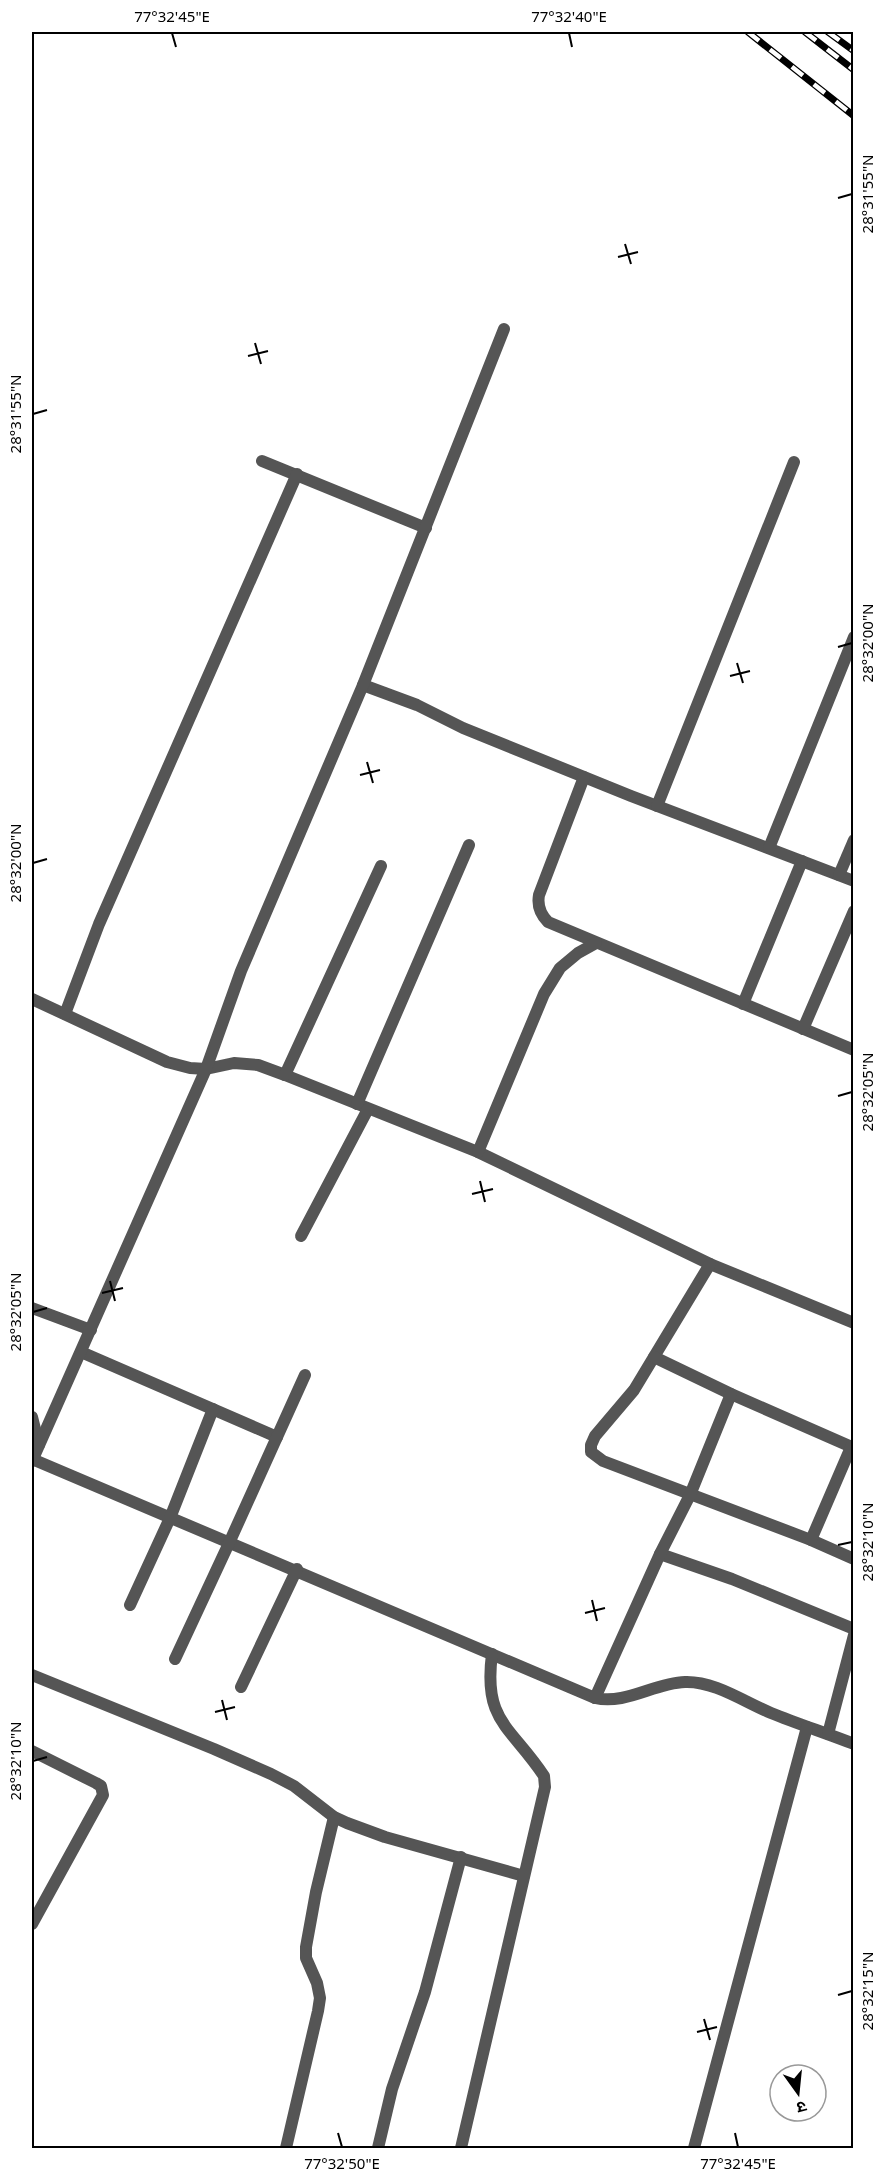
<svg xmlns="http://www.w3.org/2000/svg" width="885" height="2180" viewBox="0 0 885 2180" font-family="'Noto Sans','Noto Sans Devanagari',sans-serif">
<style>
.lines{fill:none;stroke-linecap:round;stroke-linejoin:round}
.minor{stroke:#555;stroke-width:12}
.rail-casing{stroke:#000;stroke-width:7}
.rail{stroke:#fff;stroke-width:4.5;stroke-dasharray:14;stroke-linecap:butt}
.ticks{fill:none;stroke:#000;stroke-width:2}
.neatline{fill:none;stroke:#000;stroke-width:2}
.ticks-label{font-size:15px;text-anchor:middle;fill:#000}
</style>
<rect width="100%" height="100%" fill="#fff"/>
<g class="lines">
<!-- minor -->
<g class="minor">
<path d="M 262,461 L 426,528"/>
<path d="M 363,685 L 417,705 L 463,728 L 631,796 L 854,881"/>
<path d="M 584,777 L 539,895 C 537,906 541,915 548,922 L 854,1050"/>
<path d="M 657,806 L 794,462"/>
<path d="M 769,848 L 854,637"/>
<path d="M 839,875 L 854,840"/>
<path d="M 32,999 L 167,1062 L 190,1068 L 206,1069 L 234,1063 L 258,1065 L 285,1075 L 478,1152 L 710,1264 L 854,1323"/>
<path d="M 743,1004 L 802,861"/>
<path d="M 65,1014 L 99,924 L 297,474"/>
<path d="M 803,1029 L 854,911"/>
<path d="M 285,1075 L 381,866"/>
<path d="M 357,1104 L 469,845"/>
<path d="M 478,1152 L 544,994 L 560,968 L 578,953 L 596,943"/>
<path d="M 301,1236 L 368,1109"/>
<path d="M 710,1264 L 634,1390 L 595,1436 L 591,1445 L 591,1452 L 603,1461 L 811,1540 L 854,1559"/>
<path d="M 32,1308 L 91,1330"/>
<path d="M 81,1352 L 277,1437"/>
<path d="M 654,1357 L 731,1394 L 854,1448"/>
<path d="M 32,1417 L 39,1445"/>
<path d="M 32,1459 C 220,1538 408,1617 595,1698 C 626,1705 654,1683 685,1682 C 715,1681 744,1702 771,1713 C 798,1724 826,1733 854,1744"/>
<path d="M 32,1461 L 206,1069 L 241,971 L 363,685 L 504,329"/>
<path d="M 811,1540 L 851,1447"/>
<path d="M 660,1554 L 732,1579 L 854,1629"/>
<path d="M 130,1605 L 170,1518 L 213,1409"/>
<path d="M 175,1659 L 230,1541 L 305,1375"/>
<path d="M 32,1675 L 214,1749 L 271,1774 L 294,1786 L 334,1817 L 347,1823 L 385,1837 L 524,1876"/>
<path d="M 241,1687 L 297,1569"/>
<path d="M 595,1698 L 660,1554 L 690,1495 L 731,1394"/>
<path d="M 828,1734 L 854,1635"/>
<path d="M 32,1751 L 96,1783 L 101,1786 L 103,1795 L 32,1924"/>
<path d="M 286,2148 L 318,2011 L 320,1998 L 317,1983 L 306,1958 L 306,1947 L 316,1892 L 334,1817"/>
<path d="M 378,2148 L 392,2089 L 425,1992 L 461,1857"/>
<path d="M 461,2148 L 545,1787 L 544,1776 C 511,1726 483,1722 492,1654"/>
<path d="M 694,2148 L 807,1727"/>
</g>
<!-- rail casing -->
<g class="rail-casing">
<g id="rail">
<path d="M 748,32 L 854,116"/>
<path d="M 805,32 L 854,70"/>
<path d="M 828,32 L 854,51"/>
</g>
</g>
<!-- rail -->
<use href="#rail" class="rail"/>
</g>
<!-- ticks -->
<path class="ticks" d="M 172,33 L 176,47M 569,33 L 572,47M 838,198 L 852,194M 625,244 L 631,264M 618,257 L 638,252M 255,343 L 261,364M 248,356 L 268,351M 33,414 L 47,410M 838,647 L 852,643M 737,663 L 743,683M 730,676 L 750,671M 367,762 L 373,783M 360,775 L 380,770M 33,863 L 47,859M 838,1096 L 852,1092M 480,1181 L 485,1202M 472,1194 L 493,1189M 110,1281 L 115,1301M 102,1293 L 123,1288M 33,1312 L 47,1308M 838,1545 L 852,1542M 592,1600 L 597,1621M 585,1613 L 605,1608M 222,1700 L 227,1720M 215,1712 L 235,1707M 33,1761 L 47,1757M 838,1995 L 852,1991M 704,2019 L 710,2040M 697,2032 L 717,2027M 338,2133 L 342,2147M 735,2133 L 738,2147"/>
<!-- border -->
<rect width="885" height="2180" fill="none" stroke="#ffffff" stroke-width="66"/>
<!-- north arrow -->
<g transform="translate(798 2093) rotate(165)"><circle r="28" fill="#ffffff" stroke="#999999" stroke-width="1.5"/>
<path d="M0-4.5L10 22L0 15L-10 22Z" fill="#000000"/>
<text y="-9" font-size="16" font-weight="bold" text-anchor="middle" fill="#000000">उ</text>
</g>
<rect x="33" y="33" width="819" height="2114" class="neatline"/>
<g class="ticks-label">
<text x="172" y="22">77°32'45"E</text>
<text x="569" y="22">77°32'40"E</text>
<text transform="translate(868 194) rotate(-90)" y="5">28°31'55"N</text>
<text transform="translate(16 414) rotate(-90)" y="5">28°31'55"N</text>
<text transform="translate(868 643) rotate(-90)" y="5">28°32'00"N</text>
<text transform="translate(16 863) rotate(-90)" y="5">28°32'00"N</text>
<text transform="translate(868 1092) rotate(-90)" y="5">28°32'05"N</text>
<text transform="translate(16 1312) rotate(-90)" y="5">28°32'05"N</text>
<text transform="translate(868 1542) rotate(-90)" y="5">28°32'10"N</text>
<text transform="translate(16 1761) rotate(-90)" y="5">28°32'10"N</text>
<text transform="translate(868 1991) rotate(-90)" y="5">28°32'15"N</text>
<text x="342" y="2169">77°32'50"E</text>
<text x="738" y="2169">77°32'45"E</text>
</g>
</svg>
